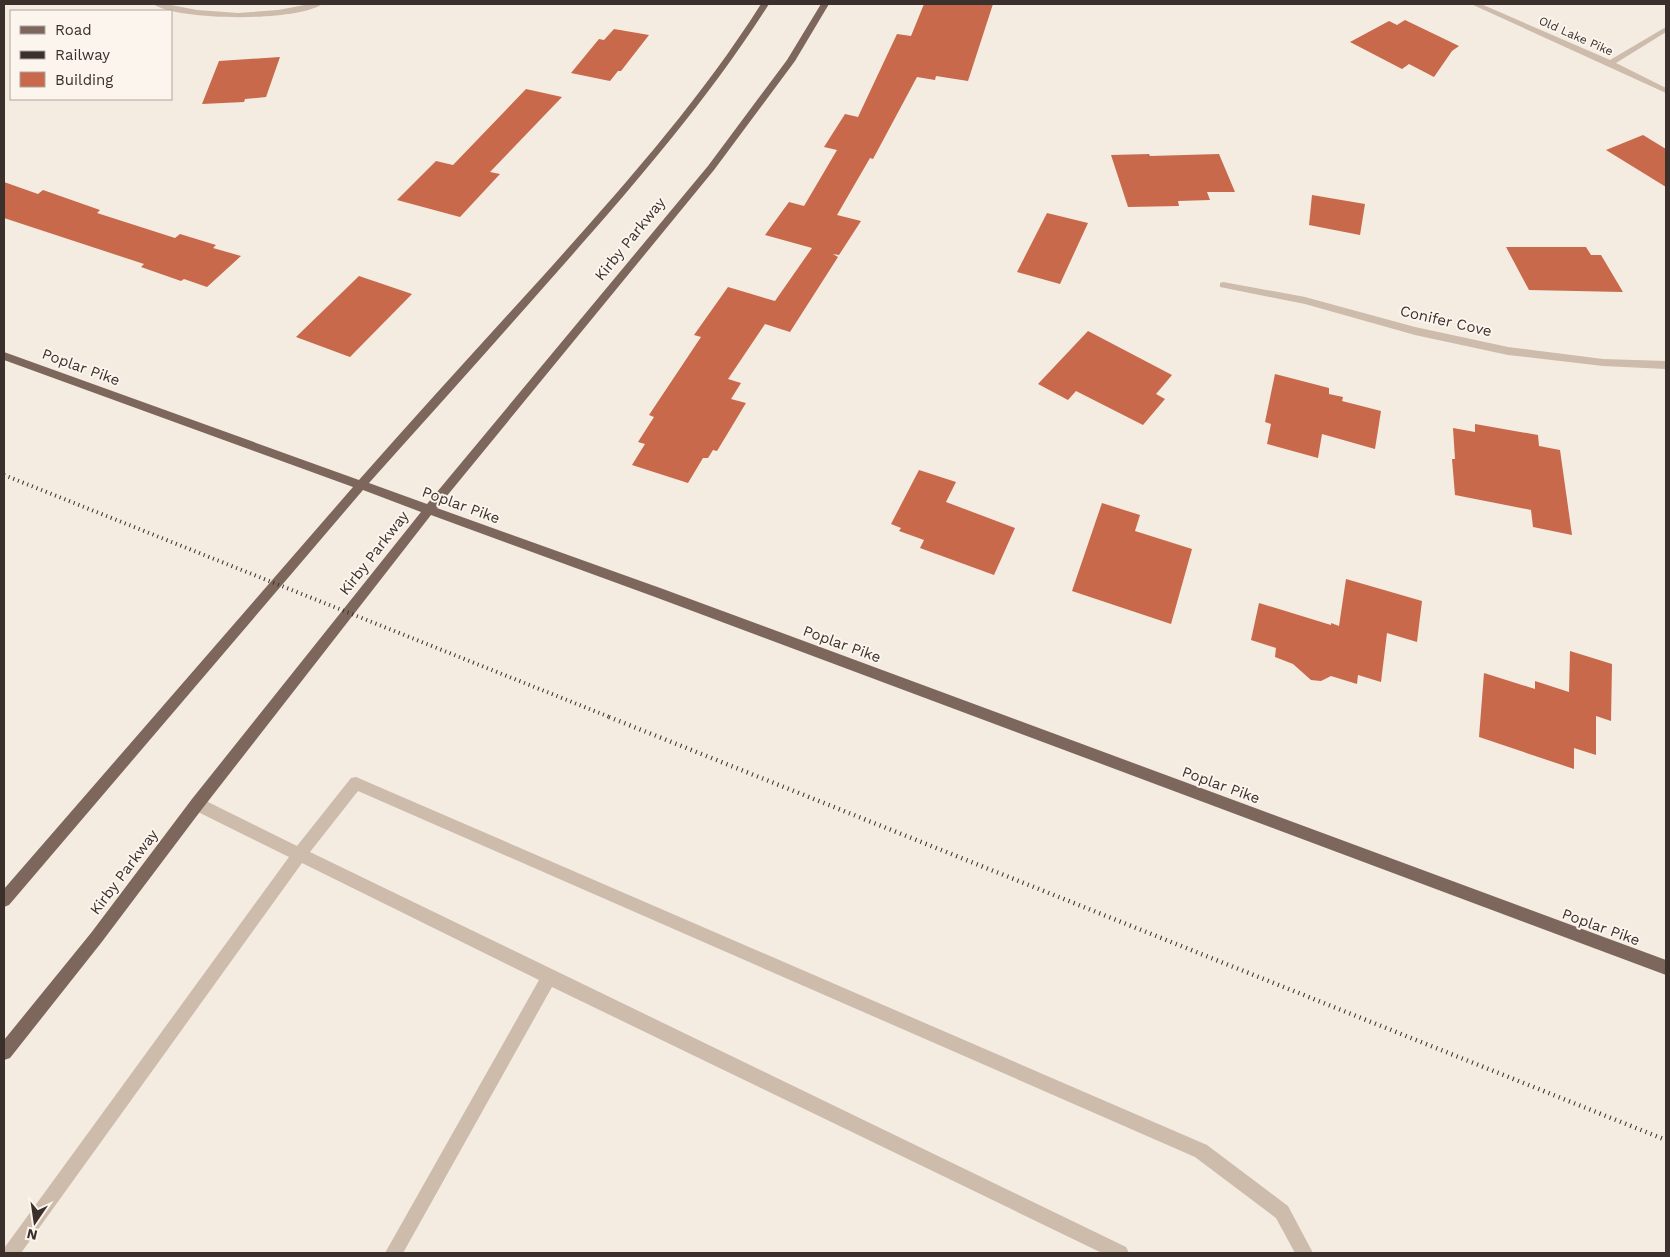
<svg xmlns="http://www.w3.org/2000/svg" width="1670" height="1257" viewBox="0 0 1670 1257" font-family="'Work Sans',sans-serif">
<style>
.building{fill:#c8694b}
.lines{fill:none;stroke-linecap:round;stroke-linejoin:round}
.minor{fill:#cdbbac;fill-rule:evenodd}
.major{fill:#7d675c;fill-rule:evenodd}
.rail-far1{stroke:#3b302b;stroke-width:4;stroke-dasharray:1 4;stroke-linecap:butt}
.rail{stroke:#3b302b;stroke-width:4.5;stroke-dasharray:1 4.5;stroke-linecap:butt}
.labels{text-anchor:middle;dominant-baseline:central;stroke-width:4;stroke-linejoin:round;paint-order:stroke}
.far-street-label{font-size:12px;fill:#3b302b;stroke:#fbf5ee}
.street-label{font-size:15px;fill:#3b302b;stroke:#fbf5ee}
</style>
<rect width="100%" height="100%" fill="#f4ebe1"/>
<!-- building -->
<g class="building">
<path d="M 924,4 L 993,4 L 968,81 L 936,76 L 935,80 L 917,77 L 873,159 L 870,158 L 837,215 L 861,221 L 839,255 L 833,254 L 838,257 L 790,332 L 765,324 L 728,379 L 741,383 L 731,399 L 746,403 L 717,451 L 713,450 L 708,458 L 703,458 L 688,483 L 632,465 L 645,444 L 638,442 L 654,417 L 649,415 L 701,337 L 694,335 L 728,287 L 775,301 L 812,248 L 765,235 L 789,202 L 804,206 L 837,150 L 824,147 L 845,114 L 858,117 L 897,34 L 911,36 Z"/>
<path d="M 1405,20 L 1459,46 L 1452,51 L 1434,77 L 1409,64 L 1402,69 L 1350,42 L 1389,21 L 1397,25 Z"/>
<path d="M 614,29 L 649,35 L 621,71 L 618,71 L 610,81 L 571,73 L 599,39 L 604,40 Z"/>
<path d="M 280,57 L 266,97 L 245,99 L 244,102 L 202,104 L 219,61 Z"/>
<path d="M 526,89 L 562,97 L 490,172 L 500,174 L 460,217 L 397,200 L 436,161 L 453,165 Z"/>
<path d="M 1643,135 L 1666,149 L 1666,187 L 1606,150 Z"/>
<path d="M 1149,154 L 1150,156 L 1219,154 L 1235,192 L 1207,192 L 1210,200 L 1178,201 L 1179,206 L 1128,207 L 1111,155 Z"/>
<path d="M 4,182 L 38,194 L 43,190 L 100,210 L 97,213 L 175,238 L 180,234 L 216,245 L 213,248 L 241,256 L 207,287 L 184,279 L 181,281 L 141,267 L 144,264 L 4,218 Z"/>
<path d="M 1312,195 L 1365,204 L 1360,235 L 1309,225 Z"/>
<path d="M 1047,213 L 1088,223 L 1060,284 L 1017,272 Z"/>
<path d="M 1506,247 L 1586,247 L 1591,255 L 1601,255 L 1623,292 L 1529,290 Z"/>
<path d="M 359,276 L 412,294 L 350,357 L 296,337 Z"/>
<path d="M 1088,331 L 1172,375 L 1156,394 L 1165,399 L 1143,425 L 1076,391 L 1068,400 L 1038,384 Z"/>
<path d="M 1275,374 L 1329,388 L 1329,394 L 1343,397 L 1342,401 L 1381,411 L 1375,449 L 1322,434 L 1318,458 L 1267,444 L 1271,424 L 1265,422 Z"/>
<path d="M 1475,424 L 1538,435 L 1539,446 L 1560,450 L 1572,535 L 1533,527 L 1531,510 L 1455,495 L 1452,459 L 1455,459 L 1453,428 L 1475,432 Z"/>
<path d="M 919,470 L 956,482 L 946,502 L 1015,528 L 994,575 L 920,548 L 924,540 L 899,531 L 901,528 L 891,524 Z"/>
<path d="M 1102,503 L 1140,515 L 1135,531 L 1192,549 L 1171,624 L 1072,591 Z"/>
<path d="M 1346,579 L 1422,601 L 1417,642 L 1387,633 L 1381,682 L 1358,675 L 1357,684 L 1331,676 L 1321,681 L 1311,680 L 1293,664 L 1275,657 L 1276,648 L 1251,640 L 1259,603 L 1331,625 L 1331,623 L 1339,626 Z"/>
<path d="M 1570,651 L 1612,664 L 1611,721 L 1596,716 L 1596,755 L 1574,748 L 1574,769 L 1479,737 L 1484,673 L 1535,689 L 1535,681 L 1569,692 Z"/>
</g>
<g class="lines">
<!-- minor -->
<g class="minor">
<path d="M 153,4 L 166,4 L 197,10 L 238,13 L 278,10 L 310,4 L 322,4 C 297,22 178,21 153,4 Z"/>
<path d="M 1471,4 L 1481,4 L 1610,60 L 1666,27 L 1666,32 L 1616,63 L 1666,88 L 1666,93 Z"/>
<path d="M 1223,282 L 1305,297 L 1415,327 L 1508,347 L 1603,359 L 1666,361 L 1666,369 L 1603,366 L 1508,355 L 1415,335 L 1305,304 L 1220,287 L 1220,283 Z"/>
<path d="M 356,777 L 1207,1145 L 1288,1206 L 1313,1253 L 1295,1253 L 1276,1218 L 1195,1157 L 358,791 L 310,852 L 1126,1247 L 1129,1253 L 1102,1253 L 552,987 L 403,1253 L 385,1253 L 539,980 L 302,863 L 21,1253 L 4,1253 L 5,1247 L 289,857 L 192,809 L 190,804 L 192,799 L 197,797 L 202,799 L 297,846 L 351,778 Z"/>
</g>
<!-- major -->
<path class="major" d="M 761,4 L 769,4 C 706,103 628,192 550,280 C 490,348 429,416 369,483 L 427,504 L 708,166 L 787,60 L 821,4 L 829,4 L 795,61 L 714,170 L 437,508 L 663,589 L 1666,960 L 1666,975 L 655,597 L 431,515 L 202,809 L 101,943 L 10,1058 L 4,1060 L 4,1040 L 91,933 L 192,799 L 421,512 L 363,490 L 9,905 L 4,907 L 4,889 L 353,487 L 4,360 L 4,352 L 359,480 C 420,411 482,343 544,275 C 621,189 699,102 761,4 Z"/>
<!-- rail-far1 -->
<path class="rail-far1" d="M 4,475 L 612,718"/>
<!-- rail -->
<path class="rail" d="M 609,717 L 1666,1140"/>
</g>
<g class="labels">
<!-- far-street labels -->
<g class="far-street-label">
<text transform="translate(1576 36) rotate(24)">Old Lake Pike</text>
</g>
<!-- street labels -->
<g class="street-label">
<text transform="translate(630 239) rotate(-51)">Kirby Parkway</text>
<text transform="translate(1446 321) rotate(13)">Conifer Cove</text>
<text transform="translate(81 367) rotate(20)">Poplar Pike</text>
<text transform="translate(461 505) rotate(20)">Poplar Pike</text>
<text transform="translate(374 553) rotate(-52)">Kirby Parkway</text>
<text transform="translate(842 644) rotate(20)">Poplar Pike</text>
<text transform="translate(1221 785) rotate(20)">Poplar Pike</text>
<text transform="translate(124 872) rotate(-53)">Kirby Parkway</text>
<text transform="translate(1601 927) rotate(20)">Poplar Pike</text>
</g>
</g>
<!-- border -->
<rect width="1670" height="1257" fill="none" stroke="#3b302b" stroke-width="10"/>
<!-- legend -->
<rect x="10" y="10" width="162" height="90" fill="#fbf5ee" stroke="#aea6a0"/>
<rect x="20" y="26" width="25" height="8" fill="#7d675c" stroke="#aea6a0"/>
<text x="55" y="35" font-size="15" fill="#3b302b">Road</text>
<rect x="20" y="51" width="25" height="8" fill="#3b302b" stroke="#aea6a0"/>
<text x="55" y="60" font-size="15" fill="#3b302b">Railway</text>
<rect x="20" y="72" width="25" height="15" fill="#c8694b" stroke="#aea6a0"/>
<text x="55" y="85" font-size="15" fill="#3b302b">Building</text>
<!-- north arrow -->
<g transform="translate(35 1222) rotate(193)" stroke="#fbf5ee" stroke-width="4" paint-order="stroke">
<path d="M0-4L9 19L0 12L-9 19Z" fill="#3b302b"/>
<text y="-8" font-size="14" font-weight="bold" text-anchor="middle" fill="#3b302b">N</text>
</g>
</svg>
